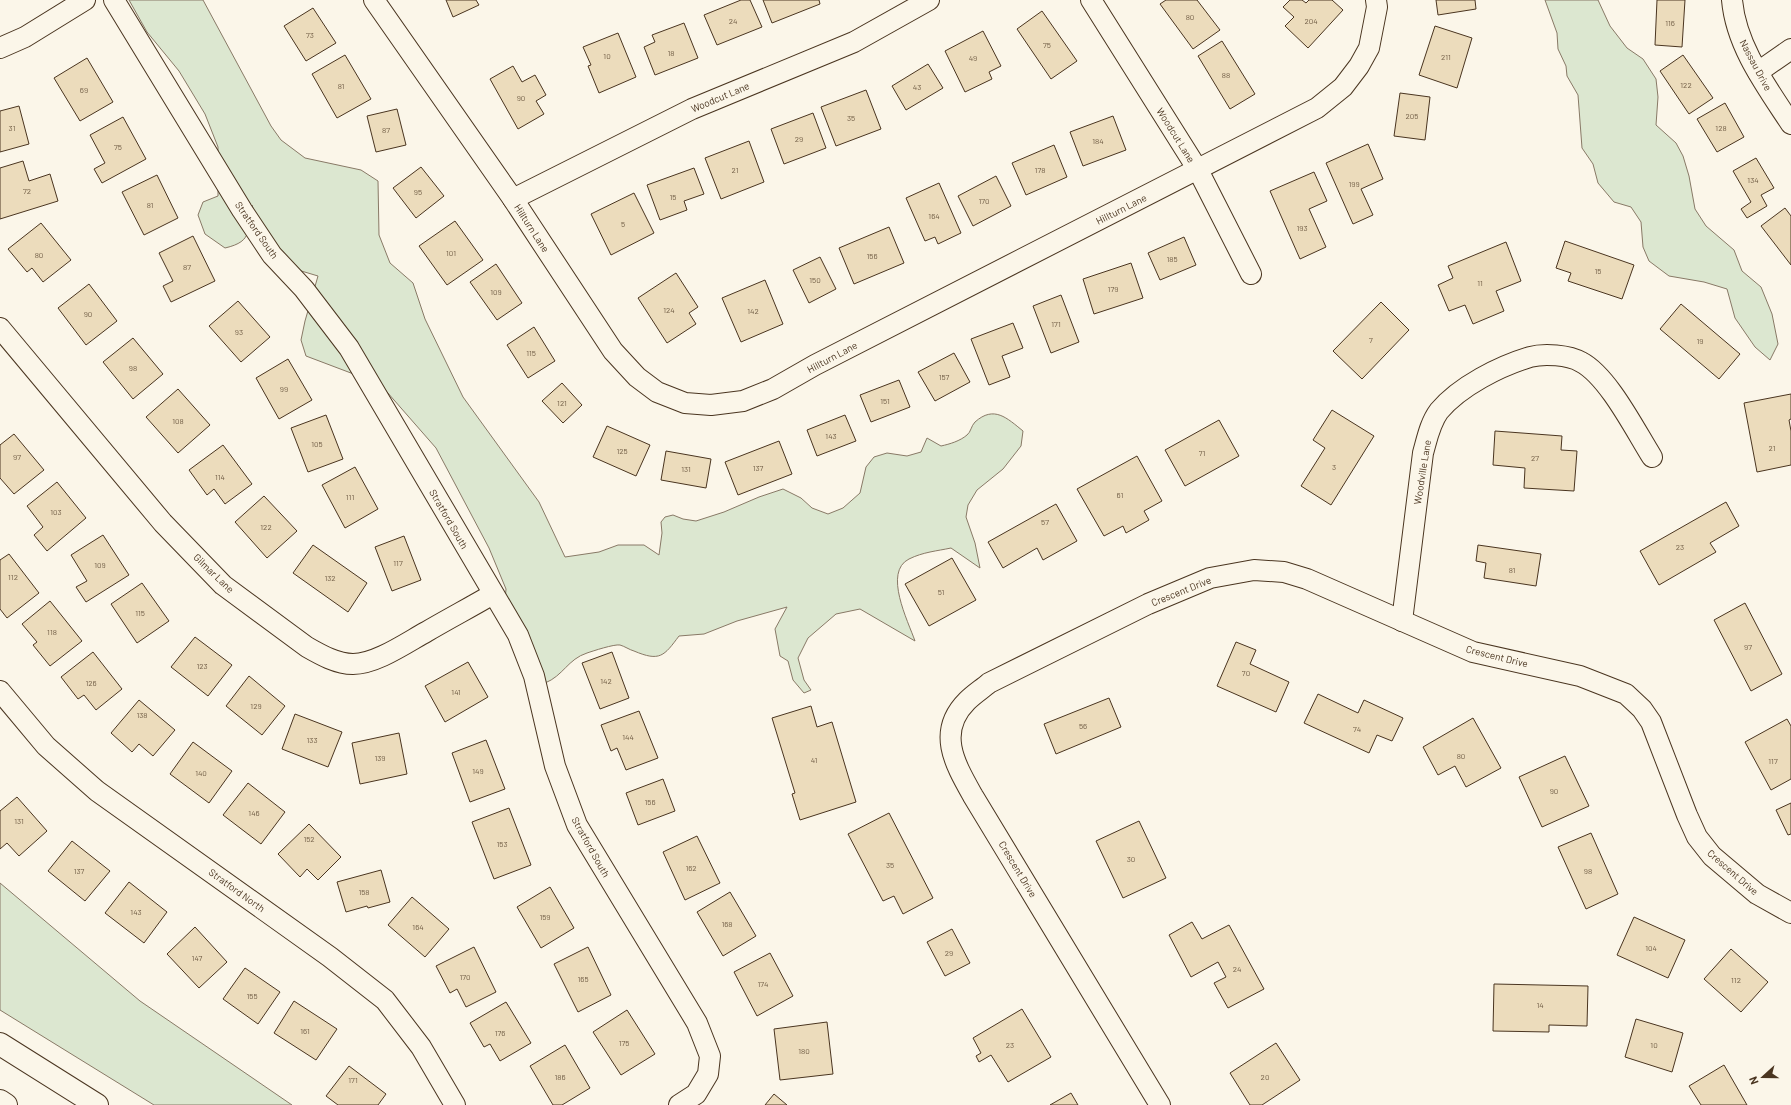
<svg xmlns="http://www.w3.org/2000/svg" width="1791" height="1105" viewBox="0 0 1791 1105" font-family="Barlow,sans-serif">
<style>
.green{fill:#dce7d0;stroke:#887966}
.building{fill:#ecdcbc;stroke:#4a3520}
.lines{fill:none;stroke-linecap:round;stroke-linejoin:round}
.street-casing{stroke:#4a3520;stroke-width:22}
.highway-casing{stroke:#4a3520;stroke-width:24}
.street{stroke:#fbf6e9;stroke-width:20}
.highway{stroke:#fbf6e9;stroke-width:22}
.labels{text-anchor:middle;dominant-baseline:central;stroke-width:3;stroke-linejoin:round;paint-order:stroke}
.number-label{font-size:8px;fill:#725f47}
.street-label{font-size:10px;fill:#4a3520;stroke:#fbf6e9}
</style>
<rect width="100%" height="100%" fill="#fbf6e9"/>
<!-- green -->
<g class="green">
<path d="M 129,0 L 203,0 L 271,126 L 281,140 L 305,158 L 361,170 L 378,181 L 379,235 L 390,263 L 413,283 L 425,319 L 463,397 L 539,502 L 565,557 L 599,552 L 618,545 L 644,545 L 659,555 L 662,533 L 661,522 L 665,517 L 673,515 L 683,519 L 696,521 L 724,512 L 759,497 L 783,489 L 801,498 L 812,508 L 828,514 L 843,508 L 860,493 L 866,467 L 874,457 L 887,453 L 907,456 L 921,452 L 927,438 L 941,446 C 950,444 960,441 967,435 C 971,432 971,426 975,422 C 994,405 1007,418 1023,431 L 1021,446 L 1003,469 L 977,490 L 968,505 L 966,517 L 975,543 L 980,568 L 951,548 C 937,551 923,552 909,559 C 883,572 908,621 915,641 L 860,609 L 836,614 L 808,638 L 798,658 L 804,680 L 811,690 L 804,693 L 793,680 L 788,661 L 780,656 L 775,629 L 787,607 L 737,621 L 704,634 L 679,636 C 664,656 660,662 634,651 C 630,650 624,646 620,645 C 614,644 593,651 587,653 C 568,659 563,676 545,683 L 504,613 L 506,589 L 489,548 L 436,448 L 380,384 L 306,356 L 301,340 L 305,321 L 318,276 L 268,261 L 252,205 C 246,229 255,241 225,248 L 205,234 L 198,215 L 203,202 L 218,196 L 218,147 L 205,114 L 179,71 L 147,32 Z"/>
<path d="M 1545,0 L 1598,0 L 1610,26 L 1627,48 L 1643,59 L 1656,79 L 1658,97 L 1656,125 L 1676,143 L 1683,156 L 1689,176 L 1695,209 L 1706,226 L 1734,250 L 1742,271 L 1761,287 L 1772,314 L 1778,344 L 1770,360 L 1755,347 L 1735,318 L 1727,289 L 1704,282 L 1669,276 L 1649,261 L 1643,247 L 1641,222 L 1631,207 L 1614,202 L 1598,183 L 1593,164 L 1582,148 L 1578,95 L 1567,76 L 1566,66 L 1558,49 L 1557,33 Z"/>
<path d="M 0,883 L 140,1001 L 292,1105 L 154,1105 L 0,1010 Z"/>
</g>
<!-- building -->
<g class="building">
<path d="M 446,0 L 476,0 L 479,5 L 453,17 Z"/>
<path d="M 741,0 L 750,0 L 762,27 L 717,45 L 704,15 Z"/>
<path d="M 763,0 L 819,0 L 820,4 L 772,23 Z"/>
<path d="M 1166,0 L 1197,0 L 1220,30 L 1193,49 L 1160,4 Z"/>
<path d="M 1290,0 L 1302,0 L 1306,3 L 1309,0 L 1332,0 L 1343,10 L 1308,48 L 1285,26 L 1294,17 L 1283,7 Z"/>
<path d="M 1436,0 L 1475,0 L 1476,9 L 1438,15 Z"/>
<path d="M 1657,0 L 1685,0 L 1682,47 L 1655,45 Z"/>
<path d="M 313,8 L 336,43 L 306,61 L 284,26 Z"/>
<path d="M 1042,11 L 1077,61 L 1051,79 L 1017,29 Z"/>
<path d="M 684,23 L 698,58 L 655,75 L 644,47 L 655,42 L 652,35 Z"/>
<path d="M 1435,26 L 1472,38 L 1457,88 L 1419,75 Z"/>
<path d="M 983,31 L 1001,66 L 989,72 L 992,79 L 965,92 L 945,51 Z"/>
<path d="M 618,33 L 636,77 L 599,93 L 588,66 L 591,65 L 583,47 Z"/>
<path d="M 1222,41 L 1255,94 L 1230,109 L 1198,56 Z"/>
<path d="M 345,55 L 371,99 L 337,118 L 312,74 Z"/>
<path d="M 1683,55 L 1713,98 L 1689,114 L 1660,71 Z"/>
<path d="M 87,58 L 113,102 L 80,121 L 54,78 Z"/>
<path d="M 928,64 L 943,88 L 906,110 L 892,86 Z"/>
<path d="M 513,66 L 522,82 L 535,75 L 546,95 L 536,101 L 544,114 L 518,129 L 490,79 Z"/>
<path d="M 866,90 L 881,129 L 836,146 L 821,107 Z"/>
<path d="M 1400,93 L 1430,97 L 1425,140 L 1394,136 Z"/>
<path d="M 1725,103 L 1744,137 L 1717,152 L 1697,119 Z"/>
<path d="M 19,106 L 29,144 L 0,152 L 0,111 Z"/>
<path d="M 397,109 L 406,145 L 376,152 L 367,116 Z"/>
<path d="M 813,113 L 826,148 L 784,164 L 771,129 Z"/>
<path d="M 1113,116 L 1126,150 L 1083,166 L 1070,132 Z"/>
<path d="M 123,117 L 146,159 L 102,183 L 94,169 L 105,163 L 90,135 Z"/>
<path d="M 749,141 L 764,182 L 721,199 L 705,158 Z"/>
<path d="M 1368,144 L 1383,179 L 1361,189 L 1373,215 L 1353,224 L 1326,163 Z"/>
<path d="M 1054,145 L 1067,177 L 1026,195 L 1012,163 Z"/>
<path d="M 1756,158 L 1774,188 L 1761,195 L 1767,206 L 1747,218 L 1741,209 L 1751,202 L 1733,171 Z"/>
<path d="M 23,161 L 29,181 L 50,174 L 58,201 L 0,219 L 0,168 Z"/>
<path d="M 421,167 L 444,196 L 416,218 L 393,188 Z"/>
<path d="M 694,168 L 704,194 L 684,201 L 687,210 L 660,220 L 647,185 Z"/>
<path d="M 1314,172 L 1327,201 L 1309,209 L 1326,247 L 1300,259 L 1270,191 Z"/>
<path d="M 157,175 L 178,218 L 144,235 L 122,192 Z"/>
<path d="M 996,176 L 1011,206 L 973,226 L 958,196 Z"/>
<path d="M 939,183 L 961,233 L 938,244 L 935,237 L 925,241 L 906,198 Z"/>
<path d="M 634,193 L 654,233 L 611,255 L 591,214 Z"/>
<path d="M 1785,208 L 1791,216 L 1791,265 L 1761,226 Z"/>
<path d="M 455,221 L 483,260 L 447,285 L 419,246 Z"/>
<path d="M 41,223 L 71,260 L 43,282 L 32,268 L 27,272 L 8,249 Z"/>
<path d="M 889,227 L 904,263 L 854,284 L 839,248 Z"/>
<path d="M 193,236 L 215,281 L 171,302 L 163,286 L 173,281 L 159,253 Z"/>
<path d="M 1184,237 L 1196,265 L 1160,280 L 1148,253 Z"/>
<path d="M 1565,241 L 1634,265 L 1622,299 L 1568,281 L 1571,273 L 1556,268 Z"/>
<path d="M 1506,242 L 1521,281 L 1496,291 L 1504,311 L 1473,324 L 1465,305 L 1449,311 L 1438,285 L 1453,278 L 1448,266 Z"/>
<path d="M 820,257 L 836,289 L 809,303 L 793,270 Z"/>
<path d="M 1131,263 L 1143,298 L 1094,314 L 1083,279 Z"/>
<path d="M 496,264 L 522,303 L 497,320 L 470,282 Z"/>
<path d="M 676,273 L 698,307 L 689,313 L 696,324 L 667,343 L 638,298 Z"/>
<path d="M 765,280 L 783,324 L 741,342 L 722,298 Z"/>
<path d="M 89,284 L 117,321 L 86,345 L 58,308 Z"/>
<path d="M 1061,295 L 1079,342 L 1051,353 L 1033,306 Z"/>
<path d="M 238,301 L 270,337 L 241,362 L 209,326 Z"/>
<path d="M 1381,302 L 1409,330 L 1362,379 L 1333,351 Z"/>
<path d="M 1681,304 L 1740,354 L 1719,379 L 1660,329 Z"/>
<path d="M 1013,323 L 1023,348 L 1002,356 L 1010,377 L 989,385 L 971,339 Z"/>
<path d="M 534,327 L 555,361 L 528,378 L 507,345 Z"/>
<path d="M 133,338 L 163,374 L 133,399 L 103,362 Z"/>
<path d="M 954,353 L 970,382 L 935,401 L 918,372 Z"/>
<path d="M 288,359 L 312,400 L 279,419 L 256,378 Z"/>
<path d="M 899,380 L 910,407 L 871,422 L 860,395 Z"/>
<path d="M 562,383 L 582,405 L 563,423 L 542,401 Z"/>
<path d="M 178,389 L 210,425 L 178,453 L 146,417 Z"/>
<path d="M 1791,394 L 1791,419 L 1789,420 L 1791,431 L 1791,465 L 1757,472 L 1744,403 Z"/>
<path d="M 1332,410 L 1374,436 L 1331,505 L 1301,486 L 1325,448 L 1313,440 Z"/>
<path d="M 326,415 L 343,459 L 308,472 L 291,428 Z"/>
<path d="M 845,415 L 856,441 L 817,456 L 807,430 Z"/>
<path d="M 1219,420 L 1239,456 L 1185,486 L 1165,450 Z"/>
<path d="M 607,426 L 650,445 L 636,476 L 593,457 Z"/>
<path d="M 1495,431 L 1562,436 L 1561,450 L 1577,451 L 1574,491 L 1524,488 L 1525,468 L 1493,465 Z"/>
<path d="M 14,434 L 44,470 L 14,494 L 0,478 L 0,445 Z"/>
<path d="M 779,441 L 792,474 L 738,495 L 725,462 Z"/>
<path d="M 223,445 L 252,484 L 225,504 L 214,489 L 207,495 L 189,470 Z"/>
<path d="M 666,451 L 711,459 L 706,488 L 661,480 Z"/>
<path d="M 1137,456 L 1162,501 L 1144,511 L 1149,520 L 1126,533 L 1123,526 L 1104,536 L 1077,489 Z"/>
<path d="M 355,467 L 378,509 L 345,528 L 322,485 Z"/>
<path d="M 57,482 L 86,518 L 47,551 L 34,535 L 43,527 L 27,506 Z"/>
<path d="M 264,496 L 297,531 L 267,558 L 235,522 Z"/>
<path d="M 1726,502 L 1739,526 L 1710,543 L 1716,552 L 1659,585 L 1640,551 Z"/>
<path d="M 1056,504 L 1077,541 L 1043,560 L 1037,548 L 1003,568 L 988,542 Z"/>
<path d="M 103,535 L 129,575 L 86,602 L 76,587 L 87,581 L 71,555 Z"/>
<path d="M 404,536 L 421,580 L 392,591 L 375,547 Z"/>
<path d="M 313,545 L 367,583 L 348,612 L 293,573 Z"/>
<path d="M 1478,545 L 1541,554 L 1536,586 L 1484,578 L 1486,563 L 1476,561 Z"/>
<path d="M 9,554 L 39,593 L 7,618 L 0,609 L 0,560 Z"/>
<path d="M 952,558 L 976,600 L 929,626 L 905,584 Z"/>
<path d="M 142,583 L 169,621 L 137,643 L 111,604 Z"/>
<path d="M 50,601 L 82,641 L 50,666 L 33,645 L 37,642 L 22,624 Z"/>
<path d="M 1745,603 L 1782,674 L 1751,691 L 1714,620 Z"/>
<path d="M 195,637 L 232,665 L 208,696 L 171,667 Z"/>
<path d="M 1236,642 L 1256,650 L 1250,664 L 1289,682 L 1276,712 L 1217,686 Z"/>
<path d="M 93,652 L 122,689 L 96,710 L 84,695 L 78,699 L 61,677 Z"/>
<path d="M 612,652 L 629,698 L 600,709 L 582,663 Z"/>
<path d="M 468,662 L 488,697 L 445,722 L 425,686 Z"/>
<path d="M 249,676 L 285,706 L 262,735 L 226,706 Z"/>
<path d="M 1318,694 L 1358,713 L 1364,700 L 1403,718 L 1392,741 L 1377,735 L 1369,753 L 1304,723 Z"/>
<path d="M 1109,698 L 1121,727 L 1056,754 L 1044,724 Z"/>
<path d="M 139,700 L 175,730 L 153,756 L 139,744 L 132,752 L 111,733 Z"/>
<path d="M 811,706 L 817,727 L 832,722 L 856,802 L 800,820 L 792,794 L 795,793 L 772,718 Z"/>
<path d="M 639,711 L 658,758 L 626,770 L 617,748 L 611,751 L 601,725 Z"/>
<path d="M 295,714 L 342,732 L 328,767 L 282,749 Z"/>
<path d="M 1473,718 L 1501,768 L 1466,787 L 1455,766 L 1438,775 L 1423,747 Z"/>
<path d="M 1787,719 L 1791,726 L 1791,779 L 1771,790 L 1745,742 Z"/>
<path d="M 399,733 L 407,774 L 360,784 L 352,743 Z"/>
<path d="M 486,740 L 505,789 L 470,802 L 452,753 Z"/>
<path d="M 193,742 L 232,771 L 209,803 L 170,774 Z"/>
<path d="M 1565,756 L 1589,806 L 1542,827 L 1519,777 Z"/>
<path d="M 663,779 L 675,811 L 638,825 L 626,793 Z"/>
<path d="M 248,783 L 285,812 L 261,844 L 223,815 Z"/>
<path d="M 17,797 L 47,831 L 19,856 L 7,843 L 0,849 L 0,811 Z"/>
<path d="M 1791,803 L 1791,834 L 1788,835 L 1776,810 Z"/>
<path d="M 509,808 L 531,865 L 494,879 L 472,822 Z"/>
<path d="M 889,813 L 933,898 L 903,914 L 894,896 L 883,901 L 848,834 Z"/>
<path d="M 1139,821 L 1166,878 L 1123,898 L 1096,841 Z"/>
<path d="M 309,824 L 341,857 L 318,880 L 307,869 L 300,877 L 278,854 Z"/>
<path d="M 1591,833 L 1618,894 L 1586,909 L 1558,847 Z"/>
<path d="M 697,836 L 720,883 L 685,900 L 663,852 Z"/>
<path d="M 72,841 L 110,871 L 85,901 L 48,871 Z"/>
<path d="M 381,870 L 390,902 L 368,908 L 367,906 L 346,912 L 337,882 Z"/>
<path d="M 129,882 L 167,912 L 144,943 L 105,913 Z"/>
<path d="M 550,887 L 574,928 L 541,948 L 517,907 Z"/>
<path d="M 730,892 L 756,936 L 723,956 L 697,912 Z"/>
<path d="M 412,897 L 449,929 L 425,957 L 388,925 Z"/>
<path d="M 1634,917 L 1685,940 L 1668,978 L 1617,955 Z"/>
<path d="M 1192,922 L 1202,939 L 1229,925 L 1264,989 L 1228,1008 L 1214,983 L 1226,977 L 1218,962 L 1191,977 L 1169,935 Z"/>
<path d="M 195,927 L 227,962 L 199,988 L 167,954 Z"/>
<path d="M 952,929 L 970,963 L 945,976 L 927,942 Z"/>
<path d="M 474,947 L 496,992 L 466,1007 L 457,989 L 450,993 L 436,966 Z"/>
<path d="M 588,947 L 611,995 L 578,1012 L 554,964 Z"/>
<path d="M 1731,949 L 1768,982 L 1741,1012 L 1704,979 Z"/>
<path d="M 770,953 L 793,996 L 757,1016 L 734,972 Z"/>
<path d="M 245,968 L 280,992 L 258,1024 L 223,999 Z"/>
<path d="M 1494,984 L 1588,986 L 1587,1026 L 1549,1025 L 1549,1032 L 1493,1031 Z"/>
<path d="M 294,1001 L 337,1029 L 316,1060 L 274,1033 Z"/>
<path d="M 506,1002 L 531,1043 L 500,1061 L 490,1044 L 484,1047 L 470,1023 Z"/>
<path d="M 1022,1009 L 1051,1057 L 1008,1082 L 991,1055 L 979,1062 L 976,1056 L 981,1053 L 973,1038 Z"/>
<path d="M 627,1010 L 655,1054 L 621,1075 L 593,1032 Z"/>
<path d="M 1636,1019 L 1683,1033 L 1672,1072 L 1625,1057 Z"/>
<path d="M 827,1022 L 833,1074 L 780,1080 L 774,1029 Z"/>
<path d="M 1276,1043 L 1300,1080 L 1262,1105 L 1250,1105 L 1230,1073 Z"/>
<path d="M 565,1045 L 590,1088 L 562,1105 L 553,1105 L 530,1066 Z"/>
<path d="M 1724,1065 L 1747,1105 L 1701,1105 L 1689,1086 Z"/>
<path d="M 349,1066 L 386,1094 L 378,1105 L 338,1105 L 326,1096 Z"/>
<path d="M 1071,1093 L 1078,1105 L 1050,1105 Z"/>
<path d="M 774,1094 L 787,1105 L 765,1105 Z"/>
</g>
<g class="lines">
<!-- street casing -->
<g class="street-casing">
<g id="street">
<path d="M 114,0 L 242,210 L 272,255 L 304,289 L 349,348 L 518,635 L 534,676 L 555,766 L 577,825 L 697,1023 L 710,1056 L 708,1074 L 696,1094 L 679,1105"/>
<path d="M 374,0 L 513,199 L 613,351 L 637,377 L 657,392 L 685,403 L 711,405 L 743,401 L 773,389 L 815,365 L 1317,108 L 1343,87 L 1359,66 L 1369,48 L 1377,7 L 1376,0"/>
<path d="M 1091,0 L 1198,170 L 1251,274"/>
<path d="M 1732,0 C 1736,46 1766,86 1791,124"/>
<path d="M 0,48 L 25,37 L 85,0"/>
<path d="M 1758,72 L 1791,49"/>
<path d="M 513,199 L 692,109 L 854,42 L 929,0"/>
<path d="M 0,328 L 163,523 L 223,585 L 307,647 C 321,655 337,664 353,664 C 376,664 406,643 426,632 C 448,619 471,607 493,594"/>
<path d="M 1402,621 L 1423,453 C 1427,439 1430,423 1439,411 C 1460,386 1500,366 1530,357 C 1544,353 1569,355 1581,362 C 1608,376 1635,430 1652,457"/>
<path d="M 0,691 L 46,746 L 97,791 L 330,957 L 385,1000 L 421,1047 L 455,1105"/>
<path d="M 1160,1105 L 973,796 C 955,764 936,732 967,701 C 974,694 982,689 989,683 L 1148,604 L 1210,578 L 1254,570 L 1284,572 L 1307,579 L 1473,652 L 1580,676 L 1626,694 L 1642,709 L 1651,722 L 1687,815 L 1697,837 L 1712,856 L 1757,894 L 1791,913"/>
</g>
</g>
<!-- highway casing -->
<g class="highway-casing">
<g id="highway">
<path d="M 0,1044 L 97,1105"/>
<path d="M 0,1101 L 6,1105"/>
</g>
</g>
<!-- street -->
<use href="#street" class="street"/>
<!-- highway -->
<use href="#highway" class="highway"/>
</g>
<g class="labels">
<!-- number labels -->
<g class="number-label">
<text x="1190" y="17">80</text>
<text x="733" y="21">24</text>
<text x="1311" y="21">204</text>
<text x="1670" y="23">116</text>
<text x="310" y="35">73</text>
<text x="1047" y="45">75</text>
<text x="671" y="53">18</text>
<text x="607" y="56">10</text>
<text x="1446" y="57">211</text>
<text x="973" y="58">49</text>
<text x="1226" y="75">88</text>
<text x="1686" y="85">122</text>
<text x="341" y="86">81</text>
<text x="917" y="87">43</text>
<text x="84" y="90">69</text>
<text x="521" y="98">90</text>
<text x="1412" y="116">205</text>
<text x="851" y="118">35</text>
<text x="12" y="128">31</text>
<text x="1721" y="128">128</text>
<text x="386" y="130">87</text>
<text x="799" y="139">29</text>
<text x="1098" y="141">184</text>
<text x="118" y="147">75</text>
<text x="735" y="170">21</text>
<text x="1040" y="170">178</text>
<text x="1753" y="180">134</text>
<text x="1354" y="184">199</text>
<text x="27" y="191">72</text>
<text x="418" y="192">95</text>
<text x="673" y="197">15</text>
<text x="984" y="201">170</text>
<text x="150" y="205">81</text>
<text x="934" y="216">164</text>
<text x="623" y="224">5</text>
<text x="1302" y="228">193</text>
<text x="451" y="253">101</text>
<text x="39" y="255">80</text>
<text x="872" y="256">156</text>
<text x="1172" y="259">185</text>
<text x="187" y="267">87</text>
<text x="1598" y="271">15</text>
<text x="815" y="280">150</text>
<text x="1480" y="283">11</text>
<text x="1113" y="289">179</text>
<text x="496" y="292">109</text>
<text x="669" y="310">124</text>
<text x="753" y="311">142</text>
<text x="88" y="314">90</text>
<text x="1056" y="324">171</text>
<text x="239" y="332">93</text>
<text x="1371" y="340">7</text>
<text x="1700" y="341">19</text>
<text x="531" y="353">115</text>
<text x="133" y="368">98</text>
<text x="944" y="377">157</text>
<text x="284" y="389">99</text>
<text x="885" y="401">151</text>
<text x="562" y="403">121</text>
<text x="178" y="421">108</text>
<text x="831" y="436">143</text>
<text x="317" y="444">105</text>
<text x="1772" y="448">21</text>
<text x="622" y="451">125</text>
<text x="1202" y="453">71</text>
<text x="17" y="457">97</text>
<text x="1535" y="458">27</text>
<text x="1334" y="467">3</text>
<text x="758" y="468">137</text>
<text x="686" y="469">131</text>
<text x="220" y="477">114</text>
<text x="1120" y="495">61</text>
<text x="350" y="497">111</text>
<text x="56" y="512">103</text>
<text x="1045" y="522">57</text>
<text x="266" y="527">122</text>
<text x="1680" y="547">23</text>
<text x="398" y="563">117</text>
<text x="100" y="565">109</text>
<text x="1512" y="570">81</text>
<text x="13" y="577">112</text>
<text x="330" y="578">132</text>
<text x="941" y="592">51</text>
<text x="140" y="613">115</text>
<text x="52" y="632">118</text>
<text x="1748" y="647">97</text>
<text x="202" y="666">123</text>
<text x="1246" y="673">70</text>
<text x="606" y="681">142</text>
<text x="91" y="683">126</text>
<text x="456" y="692">141</text>
<text x="256" y="706">129</text>
<text x="142" y="715">138</text>
<text x="1083" y="726">56</text>
<text x="1357" y="729">74</text>
<text x="628" y="737">144</text>
<text x="312" y="740">133</text>
<text x="1461" y="756">80</text>
<text x="380" y="758">139</text>
<text x="814" y="760">41</text>
<text x="1773" y="761">117</text>
<text x="478" y="771">149</text>
<text x="201" y="773">140</text>
<text x="1554" y="791">90</text>
<text x="650" y="802">156</text>
<text x="254" y="813">146</text>
<text x="19" y="821">131</text>
<text x="309" y="839">152</text>
<text x="502" y="844">153</text>
<text x="1131" y="859">30</text>
<text x="890" y="865">35</text>
<text x="691" y="868">162</text>
<text x="79" y="871">137</text>
<text x="1588" y="871">98</text>
<text x="364" y="892">158</text>
<text x="136" y="912">143</text>
<text x="545" y="917">159</text>
<text x="727" y="924">168</text>
<text x="418" y="927">164</text>
<text x="1651" y="948">104</text>
<text x="949" y="953">29</text>
<text x="197" y="958">147</text>
<text x="1237" y="969">24</text>
<text x="465" y="977">170</text>
<text x="583" y="979">165</text>
<text x="1736" y="980">112</text>
<text x="763" y="984">174</text>
<text x="252" y="996">155</text>
<text x="1540" y="1005">14</text>
<text x="305" y="1031">161</text>
<text x="500" y="1033">176</text>
<text x="624" y="1043">175</text>
<text x="1010" y="1045">23</text>
<text x="1654" y="1045">10</text>
<text x="804" y="1051">180</text>
<text x="560" y="1077">186</text>
<text x="1265" y="1077">20</text>
<text x="353" y="1080">171</text>
</g>
<!-- street labels -->
<g class="street-label">
<text transform="translate(1756 65) rotate(62)">Nassau Drive</text>
<text transform="translate(720 97) rotate(-23)">Woodcut Lane</text>
<text transform="translate(1176 135) rotate(58)">Woodcut Lane</text>
<text transform="translate(1121 209) rotate(-27)">Hillturn Lane</text>
<text transform="translate(532 228) rotate(57)">Hillturn Lane</text>
<text transform="translate(257 230) rotate(55)">Stratford South</text>
<text transform="translate(832 357) rotate(-28)">Hillturn Lane</text>
<text transform="translate(1422 472) rotate(-81)">Woodville Lane</text>
<text transform="translate(449 519) rotate(60)">Stratford South</text>
<text transform="translate(214 573) rotate(44)">Gilmar Lane</text>
<text transform="translate(1181 591) rotate(-22)">Crescent Drive</text>
<text transform="translate(1497 656) rotate(14)">Crescent Drive</text>
<text transform="translate(591 847) rotate(61)">Stratford South</text>
<text transform="translate(1018 869) rotate(59)">Crescent Drive</text>
<text transform="translate(1733 872) rotate(41)">Crescent Drive</text>
<text transform="translate(237 890) rotate(36)">Stratford North</text>
</g>
</g>
<!-- north arrow -->
<g transform="translate(1763 1077) rotate(249)" stroke="#fbf6e9" stroke-width="3" paint-order="stroke">
<path d="M0-3L7 15L0 10L-7 15Z" fill="#4a3520"/>
<text y="-6" font-size="11" font-weight="bold" text-anchor="middle" fill="#4a3520">N</text>
</g>
</svg>
